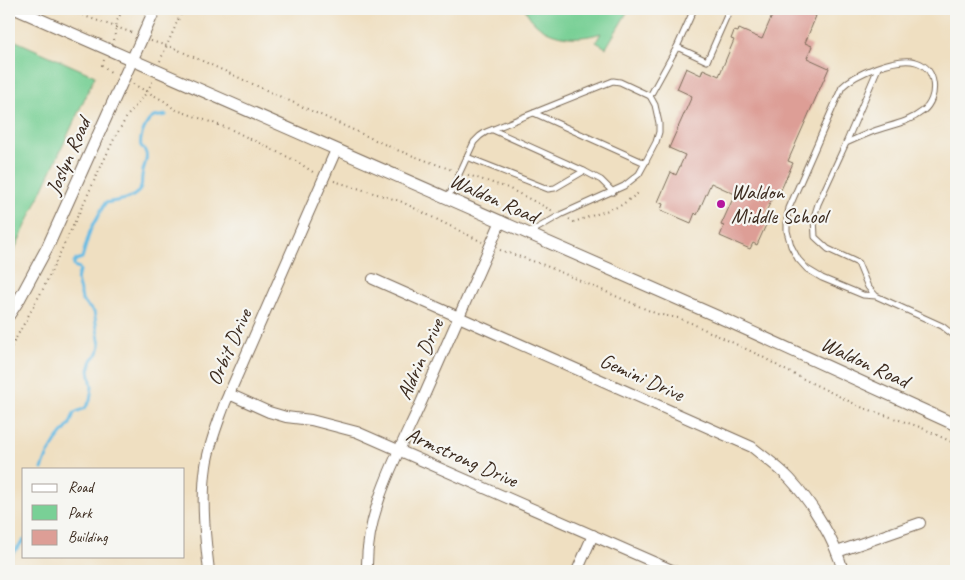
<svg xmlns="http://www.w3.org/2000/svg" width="965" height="580" viewBox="0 0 965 580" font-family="Caveat,sans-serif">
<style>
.green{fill:#79d096;stroke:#5a7d5a}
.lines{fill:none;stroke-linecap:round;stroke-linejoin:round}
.stream{stroke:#67bce4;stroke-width:3}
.building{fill:#dd9e96}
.service-casing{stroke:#7a6957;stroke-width:7}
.minor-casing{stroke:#7a6957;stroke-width:12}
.tertiary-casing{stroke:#7a6957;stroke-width:13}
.path{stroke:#7a6957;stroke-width:2;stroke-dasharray:1 4;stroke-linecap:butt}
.service{stroke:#fff;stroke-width:5}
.minor{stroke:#fff;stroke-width:10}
.tertiary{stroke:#fff;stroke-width:11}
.poi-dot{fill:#b5179e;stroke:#f6f6f2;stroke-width:2}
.labels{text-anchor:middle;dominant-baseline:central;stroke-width:4.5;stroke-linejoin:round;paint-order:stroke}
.street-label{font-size:21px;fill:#3b2a1e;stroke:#f6f6f2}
.poi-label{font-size:21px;fill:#3b2a1e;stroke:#f6f6f2;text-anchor:start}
</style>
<rect width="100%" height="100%" fill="#f6f6f2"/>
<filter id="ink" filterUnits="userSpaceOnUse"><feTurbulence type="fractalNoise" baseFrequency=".02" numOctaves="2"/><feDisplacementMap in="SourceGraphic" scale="10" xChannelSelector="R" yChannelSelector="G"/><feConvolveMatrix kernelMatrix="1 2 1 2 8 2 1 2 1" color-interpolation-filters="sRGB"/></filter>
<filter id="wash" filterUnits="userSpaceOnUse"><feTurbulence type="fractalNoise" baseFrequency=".0096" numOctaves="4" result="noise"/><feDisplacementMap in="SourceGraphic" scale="20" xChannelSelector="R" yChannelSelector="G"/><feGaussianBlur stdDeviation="1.12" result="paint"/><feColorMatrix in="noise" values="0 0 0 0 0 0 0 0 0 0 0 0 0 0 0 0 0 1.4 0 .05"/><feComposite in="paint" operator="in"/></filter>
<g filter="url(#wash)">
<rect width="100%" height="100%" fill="#efdfc1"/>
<!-- green -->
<g class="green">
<path d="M 525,9 L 629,9 L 606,48 L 596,42 L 601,33 C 574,42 539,38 525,9 Z"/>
<path d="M 9,38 L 95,76 L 9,262 Z"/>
</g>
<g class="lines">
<!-- stream -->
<g class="stream">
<path d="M 42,469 L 47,456 L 56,441 L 70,424 L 74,413 L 85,408 L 90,401 L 92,387 L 89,370 L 92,360 L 98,353 L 100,345 L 94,312 L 82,301 C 82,290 73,281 80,271 L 79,268 L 74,266 L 74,263 L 76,260 L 82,258 L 90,231 L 105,203 C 117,200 130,201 139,191 C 143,186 141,181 142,176 C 143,164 152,156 141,146 C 139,138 146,120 154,117 C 158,116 163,116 166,115"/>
<path d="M 9,562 L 13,553 L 24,540"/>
</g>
</g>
<g id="blocks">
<!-- building -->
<path class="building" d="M 775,9 L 799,9 L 816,16 L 805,43 L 812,46 L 807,58 L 829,68 L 788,161 L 793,163 L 780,192 L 776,190 L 765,214 L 770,216 L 757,245 L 753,243 L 750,249 L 720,236 L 724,226 L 721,225 L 735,194 L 711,183 L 697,215 L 695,213 L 691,223 L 661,210 L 663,204 L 658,202 L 671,172 L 676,175 L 685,155 L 669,148 L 692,96 L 677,89 L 686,68 L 701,75 L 703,69 L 719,76 L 734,40 L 731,39 L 734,31 L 738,32 L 739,29 L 762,39 Z"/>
</g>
</g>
<g filter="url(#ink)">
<use href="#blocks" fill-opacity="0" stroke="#7a6957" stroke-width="1"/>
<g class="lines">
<!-- service casing -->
<g class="service-casing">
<g id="service">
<path d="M 677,47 L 707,61 L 729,11 L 723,9"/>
<path d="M 650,96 L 677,47 L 694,9"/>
<path d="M 534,113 L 645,163"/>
<path d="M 493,130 L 584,171"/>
<path d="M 846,143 L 878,68"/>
<path d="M 467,157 L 548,189 L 555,188 L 584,171 L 601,180 L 613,192"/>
<path d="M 448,198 L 474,142 L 480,136 L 486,132 L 613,81 L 620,82 L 650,96 L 655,105 L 659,123 L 659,132 L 656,142 L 645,163 L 639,174 L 624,186 L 562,214 L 529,233"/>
<path d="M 876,296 L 868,287 L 858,263 L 828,249 L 815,237 L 814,217 L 818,204 L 846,143 C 855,139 864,135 874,131 C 891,125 908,123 923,111 C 939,98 937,68 916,62 C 897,56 855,74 842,87 L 789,208 L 787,219 L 787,231 L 791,246 L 798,259 L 807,269 L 822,278 L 863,295 L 876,296 L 942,326 L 956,337"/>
</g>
</g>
<!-- minor casing -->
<g class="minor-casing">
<g id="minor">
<path d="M 373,279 L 752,447 C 764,457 779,467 790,479 C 812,503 835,540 843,571"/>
<path d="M 229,394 L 269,412 L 286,417 L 311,420 L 357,432 L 674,571"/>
<path d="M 837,552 L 920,523"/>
<path d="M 209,571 C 205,537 201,500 206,466 C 209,444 218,423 225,403 L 336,150"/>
<path d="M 367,571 C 365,509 400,451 424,396 C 450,338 475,279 501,221"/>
<path d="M 577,571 L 593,535"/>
</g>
</g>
<!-- tertiary casing -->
<g class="tertiary-casing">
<g id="tertiary">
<path d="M 16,9 L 721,318 L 956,425"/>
<path d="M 9,315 L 20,298 L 48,246 L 155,9"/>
</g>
</g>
<!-- path -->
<g class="path">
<path d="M 64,9 L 133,33"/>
<path d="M 114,40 L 117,21 L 123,9"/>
<path d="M 151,41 L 174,48 L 397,150 L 452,170"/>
<path d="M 104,60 L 102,65 L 113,74"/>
<path d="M 160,61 L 183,9"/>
<path d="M 133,84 L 166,102 L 174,109 L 230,129 L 296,161 L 316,174"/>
<path d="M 468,175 L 508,188 L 553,211"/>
<path d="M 334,181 L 400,201 L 482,242"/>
<path d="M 569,219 L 574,222 L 620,206 L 640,192"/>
<path d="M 500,250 L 544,265 L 657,314 L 678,318 L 691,323 L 761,356 L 783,369 L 861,407 L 920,427 L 956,444"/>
<path d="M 9,351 L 43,289 L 115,137 L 128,115 L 147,92 L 153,80"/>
</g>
<!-- service -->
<use href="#service" class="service"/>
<!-- minor -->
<use href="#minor" class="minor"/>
<!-- tertiary -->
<use href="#tertiary" class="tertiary"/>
</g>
</g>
<!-- markers -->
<circle class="poi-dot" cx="721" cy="204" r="5"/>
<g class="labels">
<!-- street labels -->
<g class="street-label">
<text transform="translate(68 156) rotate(-66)">Joslyn Road</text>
<text transform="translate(494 198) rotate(24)">Waldon Road</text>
<text transform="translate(229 347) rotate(-66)">Orbit Drive</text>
<text transform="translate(420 359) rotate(-66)">Aldrin Drive</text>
<text transform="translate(865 362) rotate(25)">Waldon Road</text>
<text transform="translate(642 377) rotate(24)">Gemini Drive</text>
<text transform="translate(462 457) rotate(24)">Armstrong Drive</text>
</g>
<!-- poi labels -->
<g class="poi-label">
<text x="731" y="192">Waldon<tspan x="731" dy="24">Middle School</tspan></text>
</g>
</g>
<!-- margin -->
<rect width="965" height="580" fill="none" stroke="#f6f6f2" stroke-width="30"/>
<!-- legend -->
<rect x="22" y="468" width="162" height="90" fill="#f6f6f2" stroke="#aba49d"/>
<rect x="32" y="484" width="25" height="8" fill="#ffffff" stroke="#aba49d"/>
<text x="68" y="492" font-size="15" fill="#3b2a1e">Road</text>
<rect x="32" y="505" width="25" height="15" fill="#79d096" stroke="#aba49d"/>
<text x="68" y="518" font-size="15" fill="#3b2a1e">Park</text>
<rect x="32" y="530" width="25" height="15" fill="#dd9e96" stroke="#aba49d"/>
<text x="68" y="542" font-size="15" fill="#3b2a1e">Building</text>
</svg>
